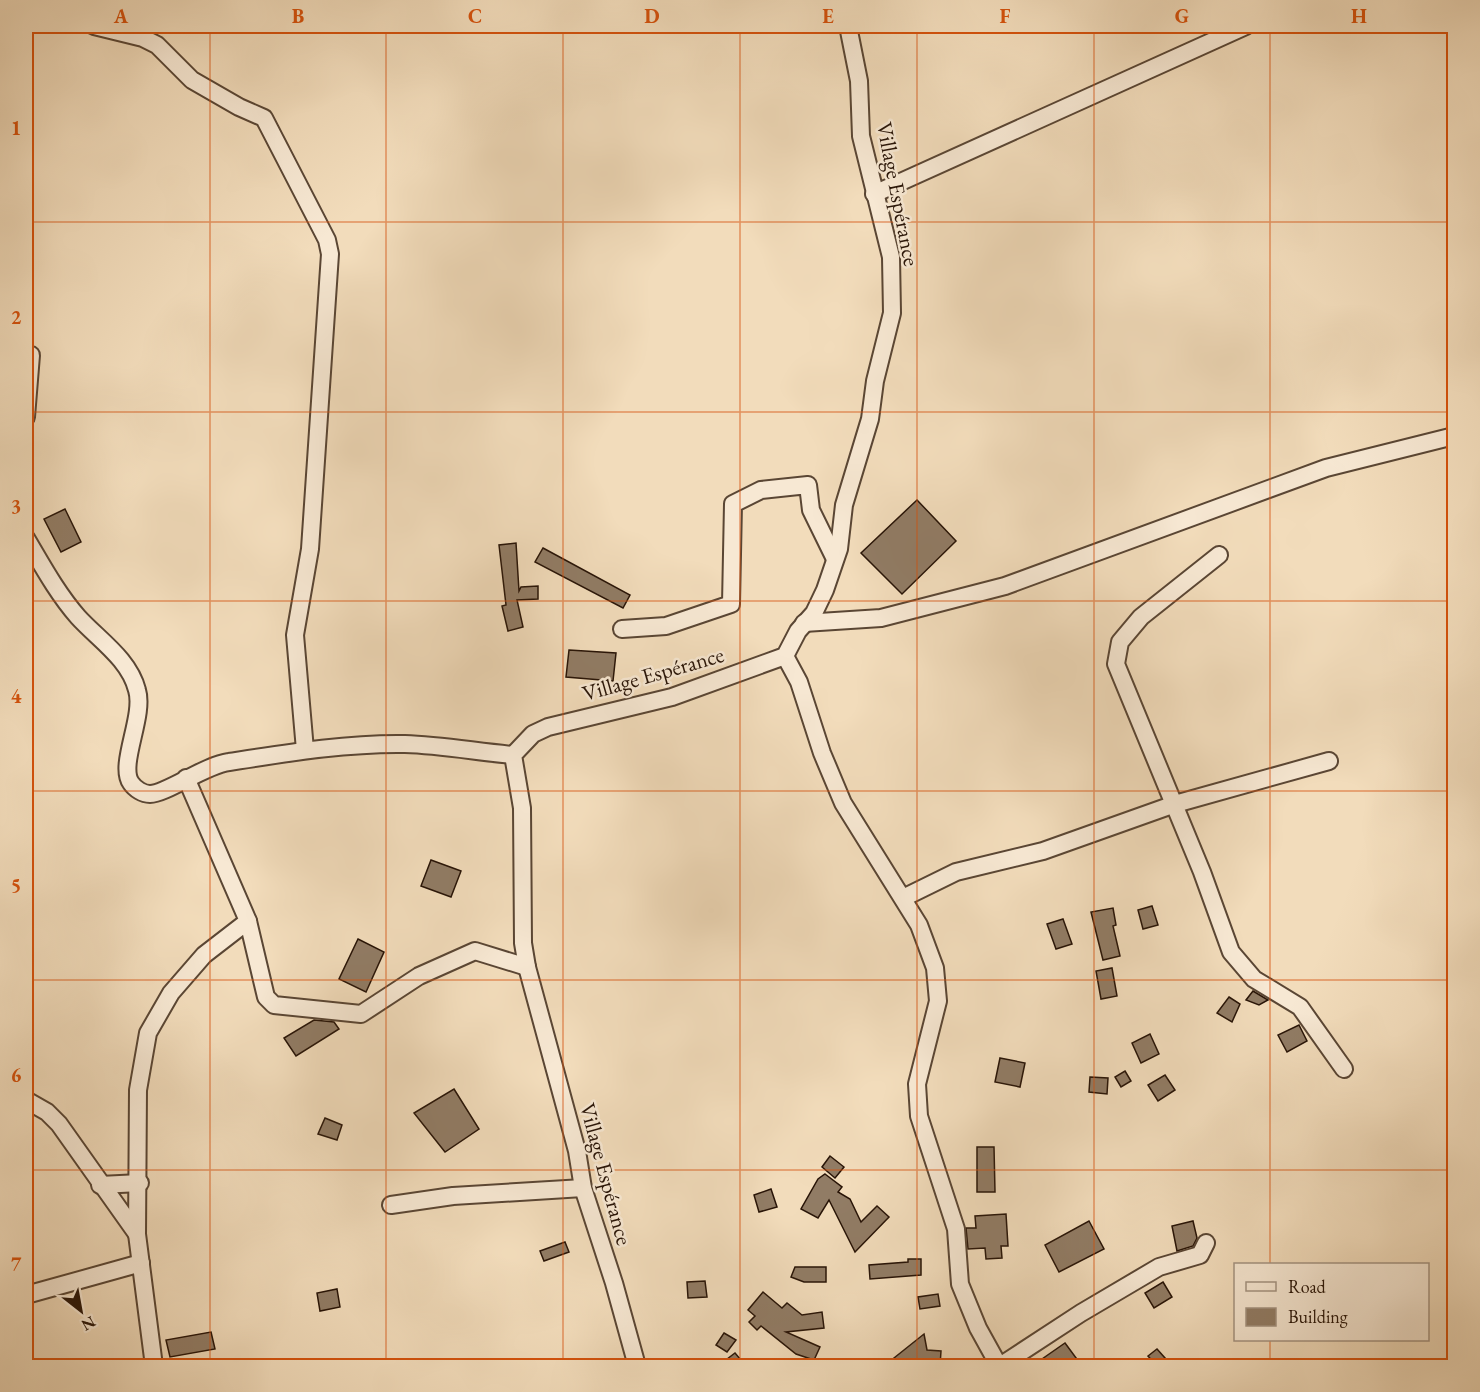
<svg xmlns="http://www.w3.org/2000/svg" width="1480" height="1392" viewBox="0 0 1480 1392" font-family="'EB Garamond',serif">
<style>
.building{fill:#917c65;stroke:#281407;stroke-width:1.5}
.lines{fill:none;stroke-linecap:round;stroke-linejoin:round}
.minor-casing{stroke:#5a4634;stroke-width:20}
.minor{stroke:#f7e8d3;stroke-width:16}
.grid{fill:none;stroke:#d5520c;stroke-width:1.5;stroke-opacity:0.55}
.labels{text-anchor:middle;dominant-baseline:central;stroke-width:5;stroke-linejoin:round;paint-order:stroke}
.street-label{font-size:22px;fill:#281407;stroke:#f7e8d3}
.neatline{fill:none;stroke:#d5520c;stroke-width:2}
.grid-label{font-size:20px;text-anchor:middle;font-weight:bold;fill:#d5520c}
</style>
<rect width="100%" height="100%" fill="#f2dcbb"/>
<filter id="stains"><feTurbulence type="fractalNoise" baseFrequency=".00333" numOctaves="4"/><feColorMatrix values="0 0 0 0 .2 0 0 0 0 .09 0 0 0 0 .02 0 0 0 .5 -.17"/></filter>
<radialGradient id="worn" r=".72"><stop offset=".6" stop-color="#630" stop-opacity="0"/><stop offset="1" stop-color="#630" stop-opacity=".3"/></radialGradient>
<!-- building -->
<g class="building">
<path d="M 917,500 L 956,541 L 902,594 L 861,553 Z"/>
<path d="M 65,509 L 81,542 L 61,552 L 44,519 Z"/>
<path d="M 516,543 L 519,591 L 521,587 L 538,586 L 538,599 L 517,600 L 523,627 L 508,631 L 502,606 L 506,605 L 499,545 Z"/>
<path d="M 543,548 L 630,595 L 623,608 L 535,562 Z"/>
<path d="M 569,650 L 616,653 L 613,681 L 566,677 Z"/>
<path d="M 431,860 L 461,871 L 451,897 L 421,886 Z"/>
<path d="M 1152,906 L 1158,925 L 1143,929 L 1138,910 Z"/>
<path d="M 1113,908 L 1116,925 L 1113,926 L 1120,956 L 1103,960 L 1091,912 Z"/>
<path d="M 1063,919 L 1072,944 L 1056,949 L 1047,924 Z"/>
<path d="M 358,939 L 384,952 L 366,992 L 339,979 Z"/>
<path d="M 1112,968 L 1117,996 L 1101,999 L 1096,971 Z"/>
<path d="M 1253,991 L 1268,1000 L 1259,1005 L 1246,1000 Z"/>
<path d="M 1229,997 L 1240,1004 L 1232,1022 L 1217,1013 Z"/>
<path d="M 314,1020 L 334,1022 L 339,1029 L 296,1056 L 284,1038 Z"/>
<path d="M 1299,1025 L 1307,1041 L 1287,1052 L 1278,1035 Z"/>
<path d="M 1150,1034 L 1159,1054 L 1141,1063 L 1132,1043 Z"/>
<path d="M 1000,1058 L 1025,1063 L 1020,1087 L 995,1082 Z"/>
<path d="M 1125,1071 L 1131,1081 L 1121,1087 L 1115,1077 Z"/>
<path d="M 1165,1075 L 1175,1090 L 1158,1101 L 1148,1085 Z"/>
<path d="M 1090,1077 L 1108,1078 L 1107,1094 L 1089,1092 Z"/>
<path d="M 454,1089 L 479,1129 L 445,1152 L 414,1113 Z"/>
<path d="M 325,1118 L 342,1125 L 337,1140 L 318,1134 Z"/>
<path d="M 977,1147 L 994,1147 L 995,1192 L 977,1192 Z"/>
<path d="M 830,1156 L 844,1167 L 835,1178 L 822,1167 Z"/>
<path d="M 825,1174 L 842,1187 L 838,1192 L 850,1199 L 861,1222 L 877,1206 L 889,1217 L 855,1252 L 829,1200 L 818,1218 L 801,1209 L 818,1179 Z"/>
<path d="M 771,1189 L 777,1207 L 759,1212 L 754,1195 Z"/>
<path d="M 1006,1214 L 1008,1246 L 1001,1246 L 1002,1258 L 986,1259 L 985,1248 L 968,1249 L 966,1228 L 976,1228 L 975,1216 Z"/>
<path d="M 1089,1221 L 1104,1249 L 1059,1272 L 1045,1245 Z"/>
<path d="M 1193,1221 L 1197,1238 L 1193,1246 L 1177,1251 L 1172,1226 Z"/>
<path d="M 565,1242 L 569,1252 L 544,1261 L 540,1251 Z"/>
<path d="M 908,1259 L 921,1259 L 921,1275 L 870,1279 L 869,1265 L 908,1262 Z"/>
<path d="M 795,1267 L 826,1267 L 826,1282 L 804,1282 L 791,1277 Z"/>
<path d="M 705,1281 L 707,1297 L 688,1298 L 687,1282 Z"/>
<path d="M 1163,1282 L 1172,1297 L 1154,1308 L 1145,1293 Z"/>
<path d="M 337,1289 L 340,1307 L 320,1311 L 317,1293 Z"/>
<path d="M 763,1292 L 782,1308 L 787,1303 L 802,1315 L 822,1312 L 824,1328 L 786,1332 L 820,1347 L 814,1360 L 796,1354 L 761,1326 L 757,1330 L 749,1322 L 755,1316 L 748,1310 Z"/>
<path d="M 938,1294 L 940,1306 L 920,1309 L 918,1297 Z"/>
<path d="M 211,1332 L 215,1349 L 170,1357 L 166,1340 Z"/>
<path d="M 724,1333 L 736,1340 L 727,1352 L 716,1345 Z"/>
<path d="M 924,1334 L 927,1350 L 941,1351 L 940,1366 L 884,1366 Z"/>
<path d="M 1065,1343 L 1082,1366 L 1032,1366 Z"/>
<path d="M 1157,1349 L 1165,1358 L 1156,1365 L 1148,1356 Z"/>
<path d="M 735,1353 L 746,1366 L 718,1366 Z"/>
</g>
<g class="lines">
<!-- minor casing -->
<g class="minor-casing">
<g id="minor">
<path d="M 94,26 L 143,38 L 157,45 L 192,80 L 239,107 L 264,118 L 327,240 L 330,254 L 310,549 L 295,635 L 305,750"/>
<path d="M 874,194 L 1246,26"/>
<path d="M 26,417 L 31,355"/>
<path d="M 26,538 C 42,565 57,593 78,617 C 99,640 129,659 137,690 C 145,716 118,765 131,783 C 135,789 143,794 150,794 C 166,794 205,765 229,762 C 287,753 347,743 405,744 C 441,745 478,752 513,755"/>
<path d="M 1219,555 L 1141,617 L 1120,642 L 1116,664 L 1202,872 L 1231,952 L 1254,979 L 1300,1007 L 1344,1069"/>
<path d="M 804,623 L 881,618 L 1005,586 L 1326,468 L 1454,436"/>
<path d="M 622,629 L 666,626 L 731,604 L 733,504 L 761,490 L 808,485 L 811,510 L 835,559"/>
<path d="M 785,656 L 799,682 L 822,753 L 843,803 L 919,925 L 935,968 L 938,1001 L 917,1084 L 919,1116 L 956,1229 L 960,1284 L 978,1328 L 999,1366"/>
<path d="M 903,898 L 956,872 L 1043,851 L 1175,804 L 1329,761"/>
<path d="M 248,921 L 266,997 L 274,1005 L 361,1014 L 419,976 L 475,951 L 527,967"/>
<path d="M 26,1100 L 47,1112 L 59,1124 L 137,1234"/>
<path d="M 100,1185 L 140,1183"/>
<path d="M 391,1205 L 453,1196 L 583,1188"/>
<path d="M 26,1295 L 141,1263"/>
<path d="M 154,1366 L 137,1234 L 138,1090 L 148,1033 L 171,993 L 204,955 L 248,921 L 186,778"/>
<path d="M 637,1366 L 614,1283 L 583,1188 L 577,1151 L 527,967 L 523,943 L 522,808 L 513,755 L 533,734 L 548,727 L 672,697 L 785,656 L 798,631 L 814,613 L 825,590 L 839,549 L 844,505 L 870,419 L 875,381 L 892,313 L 891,257 L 861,136 L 859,81 L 848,26"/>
<path d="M 1000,1366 L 1081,1313 L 1159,1267 L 1200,1255 L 1206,1243"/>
</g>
</g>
<!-- minor -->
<use href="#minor" class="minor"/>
</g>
<!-- grid -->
<path class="grid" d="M 210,26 L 210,1366M 386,26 L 386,1366M 563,26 L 563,1366M 740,26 L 740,1366M 917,26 L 917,1366M 1094,26 L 1094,1366M 1270,26 L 1270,1264M 26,222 L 1454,222M 26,412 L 1454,412M 26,601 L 1454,601M 26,791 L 1454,791M 26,980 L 1454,980M 26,1170 L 1454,1170M 1270,1340 L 1270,1366"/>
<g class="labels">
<!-- street labels -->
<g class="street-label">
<text transform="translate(898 194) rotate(79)">Village Espérance</text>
<text transform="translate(653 674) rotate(-16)">Village Espérance</text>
<text transform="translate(606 1174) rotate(75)">Village Espérance</text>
</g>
</g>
<!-- margin -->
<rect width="1480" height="1392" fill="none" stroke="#f2dcbb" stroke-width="66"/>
<!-- legend -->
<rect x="1234" y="1263" width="195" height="78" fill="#f7e8d3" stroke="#a49381" stroke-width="1.5"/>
<rect x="1246" y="1282" width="30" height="9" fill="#f7e8d3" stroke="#a49381" stroke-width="1.5"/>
<text x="1288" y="1293" font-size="18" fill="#281407">Road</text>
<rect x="1246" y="1308" width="30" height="18" fill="#917c65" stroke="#a49381" stroke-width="1.5"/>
<text x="1288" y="1323" font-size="18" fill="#281407">Building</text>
<!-- north arrow -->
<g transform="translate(81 1311) rotate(149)" stroke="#f7e8d3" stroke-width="4.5" paint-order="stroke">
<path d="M0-4.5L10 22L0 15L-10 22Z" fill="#281407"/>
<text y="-9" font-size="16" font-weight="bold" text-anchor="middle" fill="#281407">N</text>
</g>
<rect x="33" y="33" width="1414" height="1326" class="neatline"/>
<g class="grid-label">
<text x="121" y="23">A</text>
<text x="298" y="23">B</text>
<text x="475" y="23">C</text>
<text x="652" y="23">D</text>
<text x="828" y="23">E</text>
<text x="1005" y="23">F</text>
<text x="1182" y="23">G</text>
<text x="1359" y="23">H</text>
<text x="16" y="135">1</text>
<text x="16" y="324">2</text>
<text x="16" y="513">3</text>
<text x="16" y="703">4</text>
<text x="16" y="892">5</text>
<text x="16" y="1082">6</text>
<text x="16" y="1271">7</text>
</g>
<rect width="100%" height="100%" filter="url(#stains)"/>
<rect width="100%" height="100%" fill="url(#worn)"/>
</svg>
